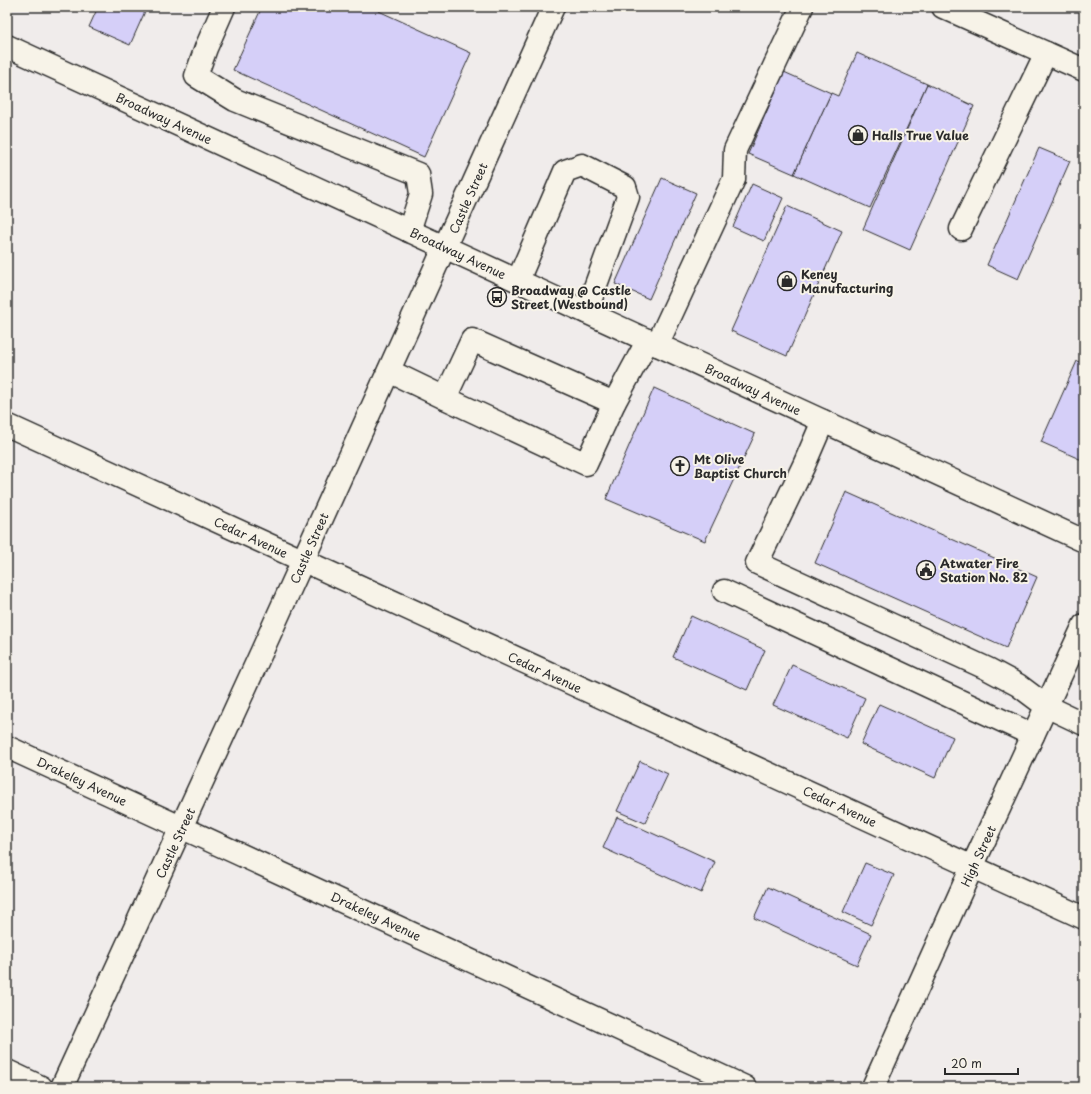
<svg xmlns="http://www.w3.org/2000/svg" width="1091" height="1094" viewBox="0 0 1091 1094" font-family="'Playpen Sans',sans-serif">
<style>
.building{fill:#d5cff8;stroke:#2b2b2b}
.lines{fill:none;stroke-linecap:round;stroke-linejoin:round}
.minor-casing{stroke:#2b2b2b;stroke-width:25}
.major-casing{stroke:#2b2b2b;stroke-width:25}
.minor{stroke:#f7f3e8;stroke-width:22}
.major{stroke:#f7f3e8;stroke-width:22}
.labels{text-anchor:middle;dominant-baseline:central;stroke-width:4;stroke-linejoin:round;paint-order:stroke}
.street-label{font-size:12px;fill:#2b2b2b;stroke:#f7f3e8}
.poi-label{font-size:12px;font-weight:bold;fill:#2b2b2b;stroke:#f7f3e8;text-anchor:start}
</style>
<rect width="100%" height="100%" fill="#f0eceb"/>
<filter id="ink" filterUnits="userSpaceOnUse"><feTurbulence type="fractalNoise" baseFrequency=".025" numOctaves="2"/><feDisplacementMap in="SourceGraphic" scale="8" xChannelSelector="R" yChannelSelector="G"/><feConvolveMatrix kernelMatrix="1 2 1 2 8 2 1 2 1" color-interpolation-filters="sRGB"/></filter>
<g filter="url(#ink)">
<!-- building -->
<g class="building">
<path d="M 98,7 L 147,7 L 130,45 L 89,27 Z"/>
<path d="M 262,7 L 370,7 L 471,53 L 424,157 L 233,70 Z"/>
<path d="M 857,53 L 927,84 L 870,208 L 794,174 L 831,93 L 838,96 Z"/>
<path d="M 784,72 L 831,93 L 794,174 L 748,154 Z"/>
<path d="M 927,84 L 974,106 L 910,250 L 863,229 Z"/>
<path d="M 1039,148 L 1070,161 L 1018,279 L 987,265 Z"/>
<path d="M 662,178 L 696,193 L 649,299 L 615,284 Z"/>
<path d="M 752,184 L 783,198 L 764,241 L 733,227 Z"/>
<path d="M 787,206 L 842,231 L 787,356 L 731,331 Z"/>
<path d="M 1077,361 L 1084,364 L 1084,461 L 1041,442 Z"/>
<path d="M 654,388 L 755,434 L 705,541 L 606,499 Z"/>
<path d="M 846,492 L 1037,577 L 1006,648 L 815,563 Z"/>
<path d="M 691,616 L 765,650 L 747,690 L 673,657 Z"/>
<path d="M 792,665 L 865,698 L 847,738 L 773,705 Z"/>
<path d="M 879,704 L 953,737 L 935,778 L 861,744 Z"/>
<path d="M 640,761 L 668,774 L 645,823 L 617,811 Z"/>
<path d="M 617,817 L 715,862 L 701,893 L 603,848 Z"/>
<path d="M 865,863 L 894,875 L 871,925 L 843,912 Z"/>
<path d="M 768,887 L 871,934 L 857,965 L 754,918 Z"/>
</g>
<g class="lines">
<!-- minor casing -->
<g class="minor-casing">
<g id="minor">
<path d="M 224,7 L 206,48 L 196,76 L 235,100 L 418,174 L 421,194 L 409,231"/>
<path d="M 7,46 L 1084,541"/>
<path d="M 961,229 L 1046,53"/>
<path d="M 518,280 L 565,171 L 582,165 L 625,187 L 628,197 L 586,312"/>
<path d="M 657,345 L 734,179 L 735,150 L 802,7"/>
<path d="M 389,371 L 445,398 L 586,464 L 614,403 L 648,340"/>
<path d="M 445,398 L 472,340 L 614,403"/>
<path d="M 823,421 L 804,465 L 757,563 L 988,669 L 1018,685 L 1046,706 L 1084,724"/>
<path d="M 7,425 L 1084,918"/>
<path d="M 724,591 L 1033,735"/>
<path d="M 7,747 L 745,1087"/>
<path d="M 7,1071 L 41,1087"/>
<path d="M 62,1087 C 228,728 391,368 553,7"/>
<path d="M 873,1087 L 972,867 L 1084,625"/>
</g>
</g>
<!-- major casing -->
<g class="major-casing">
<path id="major" d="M 943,7 L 1084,70"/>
</g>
<!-- minor -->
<use href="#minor" class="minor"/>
<!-- major -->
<use href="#major" class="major"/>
</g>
</g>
<!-- icons -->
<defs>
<g id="shop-ring" transform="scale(1)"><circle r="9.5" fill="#f7f3e8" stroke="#2b2b2b" stroke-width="1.5"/><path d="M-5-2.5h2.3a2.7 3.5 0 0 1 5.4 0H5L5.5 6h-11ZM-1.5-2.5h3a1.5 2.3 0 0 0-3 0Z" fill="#2b2b2b"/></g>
<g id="bus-ring" transform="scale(1)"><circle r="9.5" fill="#f7f3e8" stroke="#2b2b2b" stroke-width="1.5"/><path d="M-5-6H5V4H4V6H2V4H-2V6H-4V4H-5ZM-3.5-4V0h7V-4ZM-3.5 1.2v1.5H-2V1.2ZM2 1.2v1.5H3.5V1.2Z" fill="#2b2b2b"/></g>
<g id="church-ring" transform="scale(1)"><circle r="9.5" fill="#f7f3e8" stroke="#2b2b2b" stroke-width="1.5"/><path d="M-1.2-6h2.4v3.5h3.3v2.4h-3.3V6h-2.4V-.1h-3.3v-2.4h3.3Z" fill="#2b2b2b"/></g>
<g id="civic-ring" transform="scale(1)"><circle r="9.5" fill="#f7f3e8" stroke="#2b2b2b" stroke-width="1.5"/><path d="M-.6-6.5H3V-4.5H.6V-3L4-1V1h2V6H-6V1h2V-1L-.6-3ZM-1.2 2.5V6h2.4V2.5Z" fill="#2b2b2b"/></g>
</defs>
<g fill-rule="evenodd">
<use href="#shop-ring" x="858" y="135"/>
<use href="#shop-ring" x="787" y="281"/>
<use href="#bus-ring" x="497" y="297"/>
<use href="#church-ring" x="680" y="466"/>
<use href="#civic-ring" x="926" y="570"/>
</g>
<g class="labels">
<!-- street labels -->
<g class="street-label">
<text transform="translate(164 118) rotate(25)">Broadway Avenue</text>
<text transform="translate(468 198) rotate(-66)">Castle Street</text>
<text transform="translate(458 253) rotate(25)">Broadway Avenue</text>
<text transform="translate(753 389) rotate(25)">Broadway Avenue</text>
<text transform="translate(251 537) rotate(25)">Cedar Avenue</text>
<text transform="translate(309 548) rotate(-66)">Castle Street</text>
<text transform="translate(545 672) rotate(25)">Cedar Avenue</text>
<text transform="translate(82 781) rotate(25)">Drakeley Avenue</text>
<text transform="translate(840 806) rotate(25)">Cedar Avenue</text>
<text transform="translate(175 843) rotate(-65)">Castle Street</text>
<text transform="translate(978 856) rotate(-65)">High Street</text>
<text transform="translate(376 916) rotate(25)">Drakeley Avenue</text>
</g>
<!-- poi labels -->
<g class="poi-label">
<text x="872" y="135">Halls True Value</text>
<text x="801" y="274">Keney<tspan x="801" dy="14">Manufacturing</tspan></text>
<text x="511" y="290">Broadway @ Castle<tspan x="511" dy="14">Street (Westbound)</tspan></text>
<text x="694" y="459">Mt Olive<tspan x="694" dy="14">Baptist Church</tspan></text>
<text x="940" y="563">Atwater Fire<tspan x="940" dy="14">Station No. 82</tspan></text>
</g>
</g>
<!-- margin -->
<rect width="1091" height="1094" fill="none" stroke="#f7f3e8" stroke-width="24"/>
<rect x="12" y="12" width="1067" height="1070" fill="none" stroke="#2b2b2b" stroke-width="1.5" filter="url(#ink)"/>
<!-- scale -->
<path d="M945 1068v6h73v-6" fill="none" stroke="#2b2b2b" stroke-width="2"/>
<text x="951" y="1068" font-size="12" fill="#2b2b2b" stroke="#f7f3e8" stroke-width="3" paint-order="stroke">20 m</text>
</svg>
